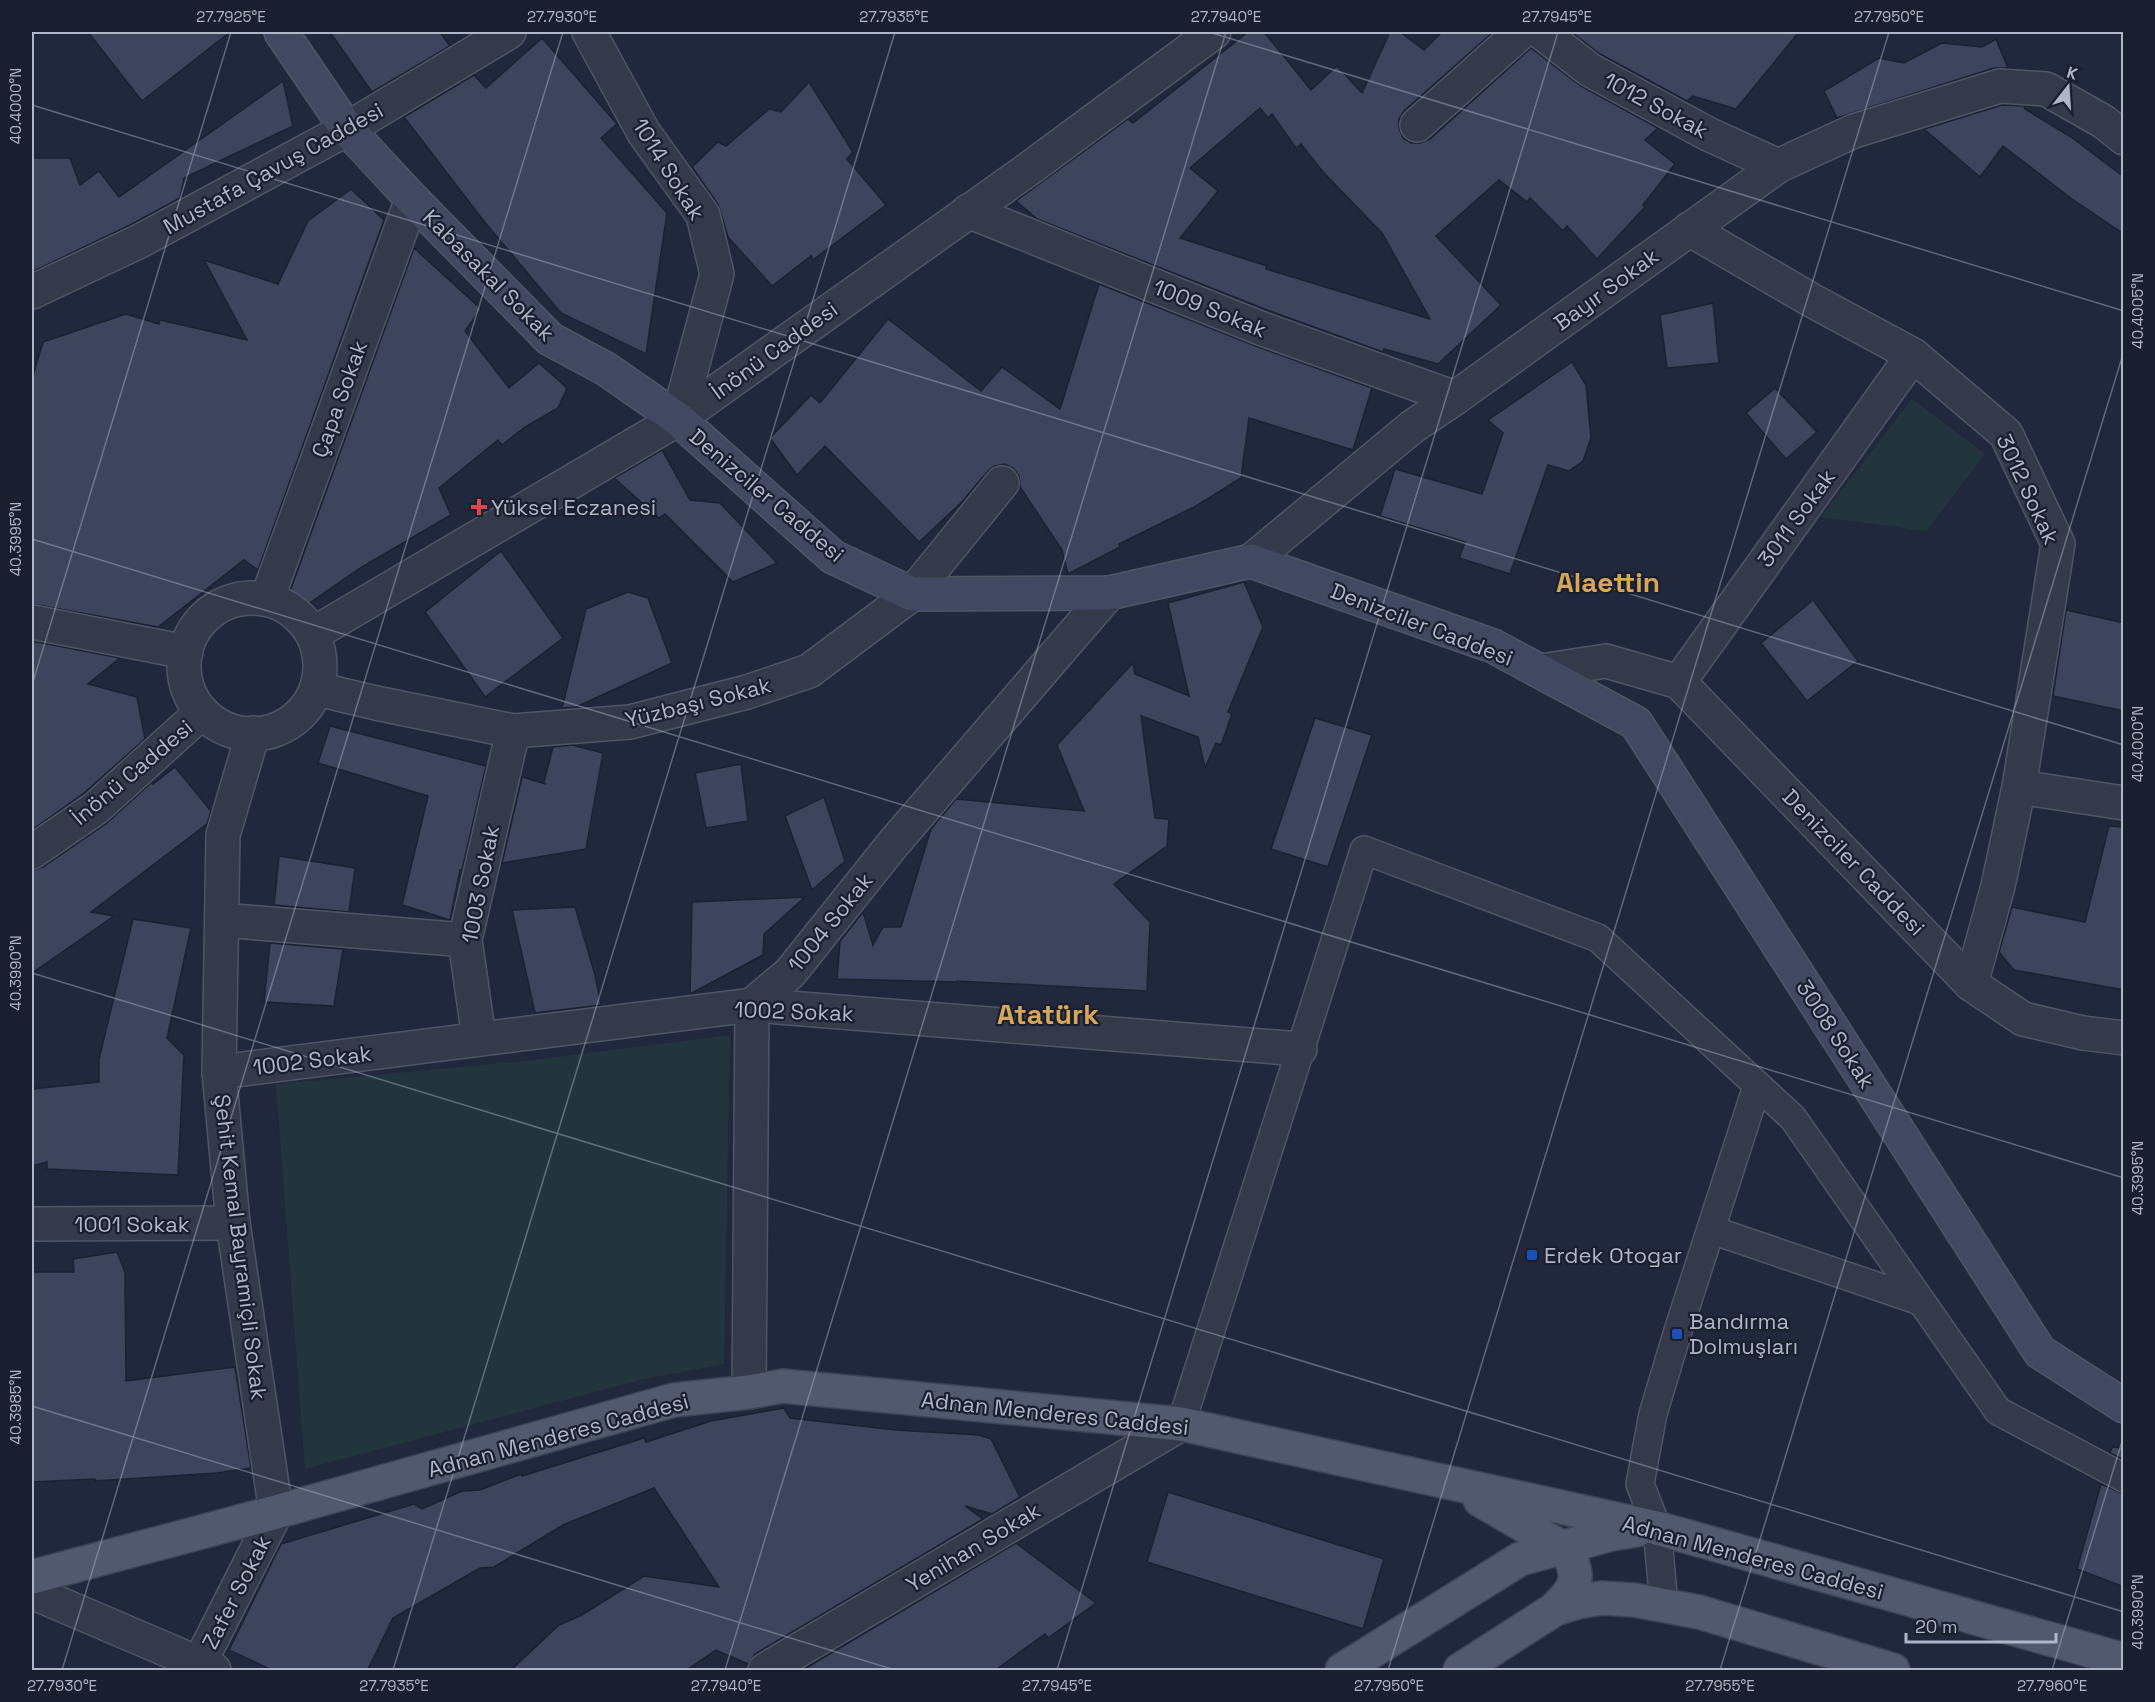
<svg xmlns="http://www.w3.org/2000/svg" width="2155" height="1702" viewBox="0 0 2155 1702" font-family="'Space Grotesk',sans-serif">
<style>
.green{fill:#23353c}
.building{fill:#3d445b;stroke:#1c2132;stroke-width:1.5;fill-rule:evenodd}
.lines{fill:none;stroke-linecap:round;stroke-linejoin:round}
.service-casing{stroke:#505566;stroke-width:30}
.minor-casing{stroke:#505566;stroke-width:36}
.tertiary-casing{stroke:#505566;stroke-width:36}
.secondary-casing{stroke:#505566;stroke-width:36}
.primary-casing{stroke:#3e4354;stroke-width:36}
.service{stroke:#353a4b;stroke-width:27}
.minor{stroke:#353a4b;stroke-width:33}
.tertiary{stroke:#353a4b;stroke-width:33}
.secondary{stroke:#42485f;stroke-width:33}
.primary{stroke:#52596c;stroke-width:33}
.ticks{fill:none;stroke:#b0b5c7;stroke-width:1.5;stroke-opacity:0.45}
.health-dot{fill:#e0444e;stroke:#1a1f30;stroke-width:2}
.transit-dot{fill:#1a4fb4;stroke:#1a1f30;stroke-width:2}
.labels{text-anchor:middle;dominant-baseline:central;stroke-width:4.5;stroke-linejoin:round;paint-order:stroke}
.street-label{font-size:22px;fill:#b0b5c7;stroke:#1a1f30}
.poi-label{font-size:22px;fill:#b0b5c7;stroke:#1a1f30;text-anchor:start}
.district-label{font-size:28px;font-weight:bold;fill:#d8a65a;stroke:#1a1f30}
.neatline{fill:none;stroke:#b0b5c7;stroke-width:2}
.ticks-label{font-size:15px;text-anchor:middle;fill:#b0b5c7}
</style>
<rect width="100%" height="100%" fill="#21283b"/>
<!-- green -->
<g class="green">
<path d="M 1912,399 L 1985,454 L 1926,531 L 1821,517 Z"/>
<path d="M 730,1035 L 724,1364 L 644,1379 L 305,1469 L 276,1084 L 527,1061 Z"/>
</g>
<!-- building -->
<g class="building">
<path d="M 88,32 L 230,32 L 142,101 Z"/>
<path d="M 330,32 L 440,32 L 450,46 L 372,92 Z"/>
<path d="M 1248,32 L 1264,32 L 1311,90 L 1337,66 L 1362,93 L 1390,32 L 1400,32 L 1424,50 L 1442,32 L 1493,32 L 1404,111 L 1399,119 L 1399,128 L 1403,138 L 1411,143 L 1420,143 L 1430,139 L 1531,48 L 1581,86 L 1658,128 L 1645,140 L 1675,164 L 1643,205 L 1645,207 L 1597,259 L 1567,226 L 1563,231 L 1530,198 L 1527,202 L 1499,180 L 1436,236 L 1501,305 L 1438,364 L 1384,349 L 1383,352 L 1267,310 L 1037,219 L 1016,201 L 1128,119 L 1133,123 ZM 1260,108 L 1268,118 L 1272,114 L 1296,148 L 1301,144 L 1323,172 L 1382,233 L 1430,319 L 1266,269 L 1267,266 L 1180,238 L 1218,191 L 1190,168 Z"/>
<path d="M 1571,32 L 1799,32 L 1736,109 L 1693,96 L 1687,101 L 1600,54 Z"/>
<path d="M 542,38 L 617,124 L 601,138 L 667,213 L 646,354 L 561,313 L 483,220 L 404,117 L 474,75 L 486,88 Z"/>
<path d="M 1996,39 L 2008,68 L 1994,68 L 1837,118 L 1824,91 L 1879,58 L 1904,63 L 1942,43 L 1982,47 Z"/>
<path d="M 283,81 L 293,126 L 184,178 L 180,198 L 132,224 L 32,272 L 32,158 L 70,158 L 80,185 L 99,171 L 119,197 Z"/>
<path d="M 809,82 L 853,152 L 847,159 L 886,205 L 813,260 L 811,256 L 772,286 L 728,237 L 718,204 L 692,167 L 718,142 L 726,146 L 769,109 L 781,112 Z"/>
<path d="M 2002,105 L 2024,106 L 2025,109 L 2071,137 L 2124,177 L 2124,234 L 2072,199 L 2003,146 L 1980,177 L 1924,129 Z"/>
<path d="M 351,189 L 384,220 L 258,570 L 244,560 L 158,627 L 32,604 L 32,379 L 43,342 L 126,314 L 159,324 L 160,320 L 247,340 L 204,260 L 278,284 L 308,221 Z"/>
<path d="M 414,248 L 481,309 L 465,331 L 509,388 L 539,363 L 567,388 L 558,408 L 525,427 L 502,445 L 498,440 L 439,488 L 451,515 L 362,567 L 305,606 L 289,594 Z"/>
<path d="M 1099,284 L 1253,345 L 1372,388 L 1353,450 L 1249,418 L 1241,478 L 1196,506 L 1119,544 L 1120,547 L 1068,574 L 1062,550 L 1020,487 L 1019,476 L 1014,469 L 1005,464 L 995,466 L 988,471 L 961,503 L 919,542 L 825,446 L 797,475 L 770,438 L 811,395 L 820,403 L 888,319 L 981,391 L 1002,367 L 1060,409 Z"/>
<path d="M 1713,303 L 1719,363 L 1667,368 L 1660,315 Z"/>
<path d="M 1572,362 L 1586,385 L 1591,438 L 1583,461 L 1569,471 L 1548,465 L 1510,574 L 1459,558 L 1465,542 L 1380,516 L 1395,469 L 1482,494 L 1503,433 L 1488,420 Z"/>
<path d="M 1775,388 L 1817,432 L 1786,459 L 1746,413 Z"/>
<path d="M 662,450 L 690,500 L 720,503 L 777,563 L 733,582 L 665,514 L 659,518 L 614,478 Z"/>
<path d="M 501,551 L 563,638 L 485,697 L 425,612 Z"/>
<path d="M 1244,582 L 1263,627 L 1228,712 L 1232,714 L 1221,745 L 1216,743 L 1205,768 L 1198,737 L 1141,716 L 1155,818 L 1169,819 L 1167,846 L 1114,884 L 1150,922 L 1147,991 L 957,981 L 957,982 L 837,979 L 840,941 L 863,912 L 873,945 L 883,927 L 901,927 L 931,829 L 956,799 L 1084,811 L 1057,745 L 1133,663 L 1135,674 L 1189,696 L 1168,603 Z"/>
<path d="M 628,592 L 648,598 L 672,663 L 576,707 L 562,708 L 586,609 Z"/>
<path d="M 1813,600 L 1858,661 L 1807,701 L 1761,643 Z"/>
<path d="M 2066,610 L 2124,623 L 2124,711 L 2053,696 Z"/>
<path d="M 32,641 L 120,658 L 88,684 L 137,697 L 145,739 L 84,793 L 32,830 Z"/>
<path d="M 1315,718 L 1372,735 L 1328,867 L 1271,849 Z"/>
<path d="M 330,726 L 486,766 L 462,870 L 460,870 L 450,920 L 402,905 L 428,796 L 318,763 Z"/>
<path d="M 572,745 L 603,753 L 586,849 L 502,863 L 522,777 L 546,784 L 544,782 L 553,747 Z"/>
<path d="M 741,764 L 748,821 L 706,828 L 695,773 Z"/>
<path d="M 175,767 L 211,811 L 207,824 L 91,912 L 114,916 L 32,973 L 32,870 L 43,867 L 107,823 L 152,782 L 153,784 Z"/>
<path d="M 824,797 L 845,861 L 812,890 L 785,816 Z"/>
<path d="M 2109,826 L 2124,827 L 2124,990 L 2014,970 L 1999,952 L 2012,907 L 2085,922 Z"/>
<path d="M 279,856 L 355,868 L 349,912 L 274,905 Z"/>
<path d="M 805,897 L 764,934 L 763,955 L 690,994 L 692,902 Z"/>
<path d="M 575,907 L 595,975 L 601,1005 L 535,1013 L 512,910 Z"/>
<path d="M 133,919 L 191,928 L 167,1038 L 184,1055 L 178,1175 L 47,1169 L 47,1162 L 32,1166 L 32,1089 L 99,1082 L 99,1059 Z"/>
<path d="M 270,943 L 343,949 L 334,1006 L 264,1002 Z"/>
<path d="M 117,1252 L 125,1272 L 126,1381 L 235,1367 L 251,1468 L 217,1473 L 95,1481 L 95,1479 L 32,1482 L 32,1272 L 74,1272 L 73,1259 Z"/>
<path d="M 784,1408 L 790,1418 L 896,1430 L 979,1435 L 991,1439 L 1020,1497 L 992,1514 L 965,1506 L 983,1519 L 755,1654 L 748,1664 L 716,1650 L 685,1671 L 510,1671 L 559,1625 L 582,1615 L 644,1576 L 719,1587 L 654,1488 L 563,1525 L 494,1567 L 480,1568 L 393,1618 L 367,1671 L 274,1671 L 229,1650 L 281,1544 L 414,1504 L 422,1509 L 462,1491 L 480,1490 L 521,1474 L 522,1476 L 644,1438 L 646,1442 L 711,1421 Z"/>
<path d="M 2112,1447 L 2124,1448 L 2124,1460 L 2110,1453 Z"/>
<path d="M 2101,1484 L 2124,1494 L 2124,1587 L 2077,1569 Z"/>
<path d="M 1168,1492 L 1384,1559 L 1363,1629 L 1147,1562 Z"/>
<path d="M 1016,1543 L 1096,1603 L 1048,1638 L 1045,1634 L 994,1671 L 801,1671 Z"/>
</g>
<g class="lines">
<!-- service casing -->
<g class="service-casing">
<g id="service">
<path d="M 1712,1230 L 1920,1301"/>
<path d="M 1181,1424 L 1364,850 L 1598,938 L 1793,1118 L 1998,1411 L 2124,1478"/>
<path d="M 1664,1605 L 1657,1528 L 1640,1484 L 1653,1414 L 1677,1334 L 1757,1086"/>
</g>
</g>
<!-- minor casing -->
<g class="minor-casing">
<g id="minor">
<path d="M 589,32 L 644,133 L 703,215 L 717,274 L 678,419"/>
<path d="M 1541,32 L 1590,70 L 1708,134 L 1778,166"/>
<path d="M 1417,125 L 1521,32"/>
<path d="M 968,211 L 1260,328 L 1455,398"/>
<path d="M 1689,229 L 1813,301 L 1913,355 L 2006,434 L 2058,544 L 2019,787 L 1998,886 L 1971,984"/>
<path d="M 32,292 L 140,241 L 347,129 L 509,32"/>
<path d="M 1251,561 L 1412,427 L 1455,398 L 1778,166 L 1854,131 L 2000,86 L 2046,89 L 2104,122 L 2124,138"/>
<path d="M 267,599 L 412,199"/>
<path d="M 32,622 L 186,652"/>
<path d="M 1541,671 L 1606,661 L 1679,682 L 1971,984 L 2023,1019 L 2083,1033 L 2124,1038"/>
<path d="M 1679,682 L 1913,355"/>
<path d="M 317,689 L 376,703 L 513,731 L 630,722 L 747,692 L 809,671 L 912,594 L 1002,483"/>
<path d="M 2019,787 L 2124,803"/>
<path d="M 222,920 L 465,940"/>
<path d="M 479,1038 L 465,940 L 513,731"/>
<path d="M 219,1072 L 752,1005 L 1300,1049"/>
<path d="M 32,1224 L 233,1223"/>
<path d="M 749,1392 L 752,1005 L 790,973 L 893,844 L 1109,593"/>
<path d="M 32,1592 L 214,1670"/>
<path d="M 196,1670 L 276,1512 L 233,1223 L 219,1072 L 223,835 L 253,733"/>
<path d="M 765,1670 L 1181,1424"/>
</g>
</g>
<!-- tertiary casing -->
<g class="tertiary-casing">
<g id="tertiary">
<circle cx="252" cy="666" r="68"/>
<path d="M 313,634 L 678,419 L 1030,168 L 1214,32"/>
<path d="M 32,852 L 96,808 L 202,712"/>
</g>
</g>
<!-- secondary casing -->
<g class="secondary-casing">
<path id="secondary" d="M 281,32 L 347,129 L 412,199 L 550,339 L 606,369 L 678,419 L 833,557 L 912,594 L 1109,593 L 1251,561 L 1493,646 L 1636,723 L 2040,1352 L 2124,1406"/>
</g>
<!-- primary casing -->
<g class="primary-casing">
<g id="primary">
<path d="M 1480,1500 L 1561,1547 C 1571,1555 1579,1573 1573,1586 C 1570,1594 1560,1603 1555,1609"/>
<path d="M 32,1577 L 276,1512 L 674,1400 L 749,1392 L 783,1386 L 1181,1424 L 1657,1528 L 2124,1660"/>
<path d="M 1342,1670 L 1520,1559 L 1612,1534 L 1637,1530"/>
<path d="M 1460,1670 L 1555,1609 L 1578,1602 L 1601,1598 L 1634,1600 L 1699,1612 L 1893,1670"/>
</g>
</g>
<!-- service -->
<use href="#service" class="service"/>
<!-- minor -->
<use href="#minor" class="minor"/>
<!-- tertiary -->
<use href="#tertiary" class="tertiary"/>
<!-- secondary -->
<use href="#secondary" class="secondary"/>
<!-- primary -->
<use href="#primary" class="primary"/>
</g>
<!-- ticks -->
<path class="ticks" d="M 1209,32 L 2124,311M 32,105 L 2124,745M 32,539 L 2124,1178M 32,685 L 231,32M 32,973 L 2124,1612M 32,1406 L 895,1670M 62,1670 L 563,32M 393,1670 L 895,32M 725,1670 L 1226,32M 1057,1670 L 1558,32M 1388,1670 L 1889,32M 1720,1670 L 2124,351M 2052,1670 L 2124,1435"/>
<!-- markers -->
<path class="health-dot" d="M476 498h6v6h6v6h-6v6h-6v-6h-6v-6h6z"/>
<g class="transit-dot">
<rect x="1526" y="1249" width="12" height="12" rx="3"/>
<rect x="1671" y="1328" width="12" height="12" rx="3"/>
</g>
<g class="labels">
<!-- street labels -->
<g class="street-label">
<text transform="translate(1656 105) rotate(28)">1012 Sokak</text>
<text transform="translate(273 168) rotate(-29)">Mustafa Çavuş Caddesi</text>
<text transform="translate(669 169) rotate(58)">1014 Sokak</text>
<text transform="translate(489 275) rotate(45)">Kabasakal Sokak</text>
<text transform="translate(1606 289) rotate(-36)">Bayır Sokak</text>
<text transform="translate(1210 308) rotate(22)">1009 Sokak</text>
<text transform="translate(774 350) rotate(-36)">İnönü Caddesi</text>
<text transform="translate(339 399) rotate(-70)">Çapa Sokak</text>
<text transform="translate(2028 489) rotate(65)">3012 Sokak</text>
<text transform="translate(767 495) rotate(40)">Denizciler Caddesi</text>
<text transform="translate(1796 518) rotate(-54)">3011 Sokak</text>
<text transform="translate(1422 624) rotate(21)">Denizciler Caddesi</text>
<text transform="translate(698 702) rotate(-14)">Yüzbaşı Sokak</text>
<text transform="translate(132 772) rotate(-40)">İnönü Caddesi</text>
<text transform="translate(1854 862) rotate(46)">Denizciler Caddesi</text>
<text transform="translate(480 884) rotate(-79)">1003 Sokak</text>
<text transform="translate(830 922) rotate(-51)">1004 Sokak</text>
<text transform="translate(794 1011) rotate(2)">1002 Sokak</text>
<text transform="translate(1836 1034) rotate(57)">3008 Sokak</text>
<text transform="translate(312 1060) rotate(-7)">1002 Sokak</text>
<text x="132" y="1224">1001 Sokak</text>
<text transform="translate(241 1247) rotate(83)">Şehit Kemal Bayramiçli Sokak</text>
<text transform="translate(1055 1413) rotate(6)">Adnan Menderes Caddesi</text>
<text transform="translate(558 1435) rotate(-15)">Adnan Menderes Caddesi</text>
<text transform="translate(973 1547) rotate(-31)">Yenihan Sokak</text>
<text transform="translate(1753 1557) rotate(15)">Adnan Menderes Caddesi</text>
<text transform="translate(236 1592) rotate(-63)">Zafer Sokak</text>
</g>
<!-- poi labels -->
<g class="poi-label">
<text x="491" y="507">Yüksel Eczanesi</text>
<text x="1544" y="1255">Erdek Otogar</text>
<text x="1689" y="1321">Bandırma<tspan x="1689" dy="25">Dolmuşları</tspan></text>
</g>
<!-- district labels -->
<g class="district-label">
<text x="1608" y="582">Alaettin</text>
<text x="1048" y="1014">Atatürk</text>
</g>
</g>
<!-- border -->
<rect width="2155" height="1702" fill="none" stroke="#1a1f30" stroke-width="66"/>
<!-- north arrow -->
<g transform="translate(2068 87) rotate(17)" stroke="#1a1f30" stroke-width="4.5" paint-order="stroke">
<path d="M0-4.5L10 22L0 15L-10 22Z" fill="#b0b5c7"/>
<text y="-9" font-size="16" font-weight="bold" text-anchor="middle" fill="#b0b5c7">K</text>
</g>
<!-- scale -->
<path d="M1906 1633v9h150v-9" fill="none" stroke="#b0b5c7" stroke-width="3"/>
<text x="1915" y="1633" font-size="18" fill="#b0b5c7" stroke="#1a1f30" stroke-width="4.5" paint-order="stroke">20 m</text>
<rect x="33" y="33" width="2089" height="1636" class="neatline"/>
<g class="ticks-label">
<text x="231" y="22">27.7925°E</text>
<text x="562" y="22">27.7930°E</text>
<text x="894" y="22">27.7935°E</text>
<text x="1226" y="22">27.7940°E</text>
<text x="1557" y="22">27.7945°E</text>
<text x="1889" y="22">27.7950°E</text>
<text transform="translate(16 106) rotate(-90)" y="5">40.4000°N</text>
<text transform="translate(2138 311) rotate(-90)" y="5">40.4005°N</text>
<text transform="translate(16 539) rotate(-90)" y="5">40.3995°N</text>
<text transform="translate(2138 744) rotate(-90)" y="5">40.4000°N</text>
<text transform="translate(16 973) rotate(-90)" y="5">40.3990°N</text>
<text transform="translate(2138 1178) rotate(-90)" y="5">40.3995°N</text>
<text transform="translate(16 1407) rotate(-90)" y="5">40.3985°N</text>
<text transform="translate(2138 1612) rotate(-90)" y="5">40.3990°N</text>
<text x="62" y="1691">27.7930°E</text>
<text x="394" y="1691">27.7935°E</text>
<text x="726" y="1691">27.7940°E</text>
<text x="1057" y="1691">27.7945°E</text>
<text x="1389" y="1691">27.7950°E</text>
<text x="1720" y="1691">27.7955°E</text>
<text x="2052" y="1691">27.7960°E</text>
</g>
</svg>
